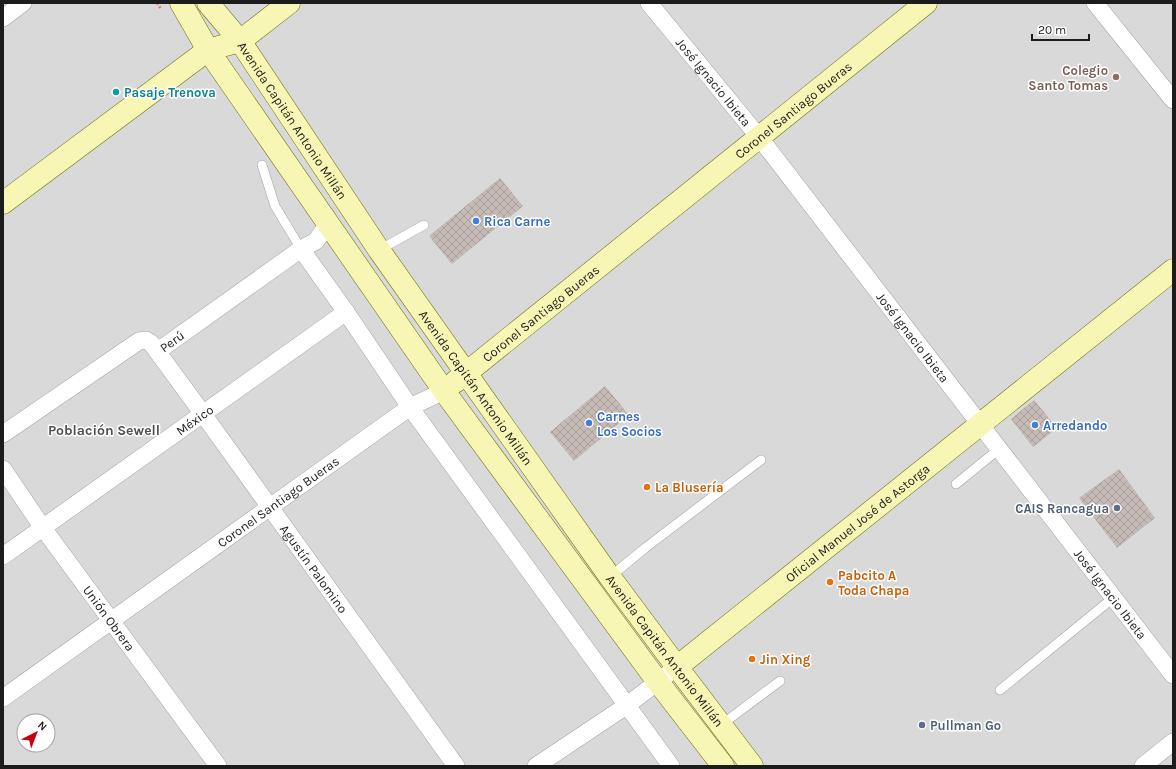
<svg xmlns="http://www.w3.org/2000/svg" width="1176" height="769" viewBox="0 0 1176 769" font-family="Karla,sans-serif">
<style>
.residential{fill:#dad9d9;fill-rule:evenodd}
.building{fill:url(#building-cross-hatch)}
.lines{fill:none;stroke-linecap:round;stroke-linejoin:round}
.lane-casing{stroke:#a3a3a3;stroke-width:10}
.street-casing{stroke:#a3a3a3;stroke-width:18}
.secondary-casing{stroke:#6c6f07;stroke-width:23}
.path{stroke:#f76c69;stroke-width:2.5;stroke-dasharray:2 2;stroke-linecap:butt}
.lane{stroke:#fff;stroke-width:9}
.street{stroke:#fff;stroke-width:17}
.secondary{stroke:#f8f6b5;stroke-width:22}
.education-dot{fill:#8d6e63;stroke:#fff;stroke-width:1.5}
.culture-dot{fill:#0f9aa8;stroke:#fff;stroke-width:1.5}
.shop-dot{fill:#3f7fe0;stroke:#fff;stroke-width:1.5}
.food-dot{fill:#e8710a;stroke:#fff;stroke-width:1.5}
.service-dot{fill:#5c6f8a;stroke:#fff;stroke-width:1.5}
.labels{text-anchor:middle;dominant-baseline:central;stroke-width:3;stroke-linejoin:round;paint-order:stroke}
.education-label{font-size:13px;font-weight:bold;fill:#785e54;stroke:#fff;text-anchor:end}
.street-label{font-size:13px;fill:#1c1c1c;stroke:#fff}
.culture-label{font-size:13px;font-weight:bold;fill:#0d838f;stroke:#fff;text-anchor:start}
.shop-label{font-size:13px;font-weight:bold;fill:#366cbe;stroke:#fff;text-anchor:start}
.food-label{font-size:13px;font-weight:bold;fill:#c56008;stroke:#fff;text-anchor:start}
.service-label{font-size:13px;font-weight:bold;fill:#4e5e75;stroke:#fff;text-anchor:end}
.neighbourhood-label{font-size:14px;font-weight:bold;fill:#4f4f4f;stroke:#fff}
</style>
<defs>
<pattern id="building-cross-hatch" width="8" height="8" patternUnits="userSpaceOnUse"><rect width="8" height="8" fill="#c5bab5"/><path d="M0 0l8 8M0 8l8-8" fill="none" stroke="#a99f9b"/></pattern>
</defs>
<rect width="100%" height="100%" fill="#ede8e1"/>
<!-- residential -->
<path class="residential" d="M 3,3 L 1173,3 L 1173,766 L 3,766 ZM 24,721 L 48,721 L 48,745 L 24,745 Z"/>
<!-- building -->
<g class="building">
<path d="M 500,178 L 523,206 L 452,264 L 429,236 Z"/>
<path d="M 605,386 L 629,415 L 574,461 L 550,432 Z"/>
<path d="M 1034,400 L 1057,428 L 1033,447 L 1011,419 Z"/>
<path d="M 1119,469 L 1155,518 L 1117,548 L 1079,498 Z"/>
</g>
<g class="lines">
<!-- lane casing -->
<g class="lane-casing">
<g id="lane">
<path d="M 262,165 L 275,206 L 301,249"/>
<path d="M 379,250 L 424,225"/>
<path d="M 956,484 L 999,449"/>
<path d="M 610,577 L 645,548 L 761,460"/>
<path d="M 1000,690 L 1113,598"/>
<path d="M 721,725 L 780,681"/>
</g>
</g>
<!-- street casing -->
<g class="street-casing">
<g id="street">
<path id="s1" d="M 649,3 L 759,137 L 1173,675"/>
<path d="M 1095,3 L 1173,100"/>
<path d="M 3,18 L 23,3"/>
<path d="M 301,249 L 346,312 L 410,407 L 671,766"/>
<path id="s2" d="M 158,351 L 301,249 L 316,241 L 328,224"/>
<path id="s3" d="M 3,434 L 139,341 L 146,340 L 151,343 L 203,414 L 456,766"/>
<path id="s4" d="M 3,469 L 43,528 L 218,766"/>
<path id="s5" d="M 3,556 L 346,312"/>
<path id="s6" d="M 3,698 L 410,407 L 444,391"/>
<path d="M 536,766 L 626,706 L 677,667"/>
<path d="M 1143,766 L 1173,742"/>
</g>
</g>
<!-- secondary casing -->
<g class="secondary-casing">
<g id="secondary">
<path d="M 181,3 L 208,50 L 444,391 L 658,682 L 723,766"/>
<path id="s7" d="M 208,3 L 240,41 L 379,250 L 610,577 L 677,667 L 752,766"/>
<path d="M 3,203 L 208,50 L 240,41 L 289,3"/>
<path id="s8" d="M 455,382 L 926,3"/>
<path id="s9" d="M 677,667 L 1173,270"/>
</g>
</g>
<!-- path -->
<path class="path" d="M 157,3 L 161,9"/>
<!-- lane -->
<use href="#lane" class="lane"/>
<!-- street -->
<use href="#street" class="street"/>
<!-- secondary -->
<use href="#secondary" class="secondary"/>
</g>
<!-- markers -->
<circle class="education-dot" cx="1116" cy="77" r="4"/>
<circle class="culture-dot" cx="116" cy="92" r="4"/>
<g class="shop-dot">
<circle cx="476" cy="221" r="4"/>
<circle cx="589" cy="423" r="4"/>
<circle cx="1035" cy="425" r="4"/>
</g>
<g class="food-dot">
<circle cx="647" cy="487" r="4"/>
<circle cx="830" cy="582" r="4"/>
<circle cx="752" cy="659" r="4"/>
</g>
<g class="service-dot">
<circle cx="1117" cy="508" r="4"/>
<circle cx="922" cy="725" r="4"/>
</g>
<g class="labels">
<!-- education labels -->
<g class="education-label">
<text x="1108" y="70">Colegio<tspan x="1108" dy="15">Santo Tomas</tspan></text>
</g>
<!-- street labels -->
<g class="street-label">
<text stroke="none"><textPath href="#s1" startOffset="102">José Ignacio Ibieta</textPath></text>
<text stroke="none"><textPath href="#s8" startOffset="434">Coronel Santiago Bueras</textPath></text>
<text stroke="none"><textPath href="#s7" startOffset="145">Avenida Capitán Antonio Millán</textPath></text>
<text stroke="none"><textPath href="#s8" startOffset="110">Coronel Santiago Bueras</textPath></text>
<text stroke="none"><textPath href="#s1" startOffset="426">José Ignacio Ibieta</textPath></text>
<text stroke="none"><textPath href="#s2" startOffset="17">Perú</textPath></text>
<text stroke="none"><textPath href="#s7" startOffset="469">Avenida Capitán Antonio Millán</textPath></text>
<text stroke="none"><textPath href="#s5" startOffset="235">México</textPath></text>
<text stroke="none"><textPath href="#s6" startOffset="338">Coronel Santiago Bueras</textPath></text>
<text stroke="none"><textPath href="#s9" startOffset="231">Oficial Manuel José de Astorga</textPath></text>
<text stroke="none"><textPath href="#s3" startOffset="456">Agustín Palomino</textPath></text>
<text stroke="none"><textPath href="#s1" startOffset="750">José Ignacio Ibieta</textPath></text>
<text stroke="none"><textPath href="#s4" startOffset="183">Unión Obrera</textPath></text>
<text stroke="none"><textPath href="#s7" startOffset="793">Avenida Capitán Antonio Millán</textPath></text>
</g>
<!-- culture labels -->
<g class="culture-label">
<text x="124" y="92">Pasaje Trenova</text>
</g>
<!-- shop labels -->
<g class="shop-label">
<text x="484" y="221">Rica Carne</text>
<text x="597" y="416">Carnes<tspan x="597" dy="15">Los Socios</tspan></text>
<text x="1043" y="425">Arredando</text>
</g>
<!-- food labels -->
<g class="food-label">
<text x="655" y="487">La Blusería</text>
<text x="838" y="575">Pabcito A<tspan x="838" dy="15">Toda Chapa</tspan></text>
<text x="760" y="659">Jin Xing</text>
</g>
<!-- service labels -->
<g class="service-label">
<text x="1109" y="508">CAIS Rancagua</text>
<text x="930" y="725" text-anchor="start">Pullman Go</text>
</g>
<!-- neighbourhood labels -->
<g class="neighbourhood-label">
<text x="104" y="430">Población Sewell</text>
</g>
</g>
<!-- border -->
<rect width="1176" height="769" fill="none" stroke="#1c1c1c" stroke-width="8"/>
<!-- north arrow -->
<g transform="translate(36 733) rotate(42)"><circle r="19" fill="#ffffff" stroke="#a4a4a4"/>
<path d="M0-3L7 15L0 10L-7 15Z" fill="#c40413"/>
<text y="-6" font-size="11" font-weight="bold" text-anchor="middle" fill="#1c1c1c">N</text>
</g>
<!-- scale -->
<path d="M1032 34v6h57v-6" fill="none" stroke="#1c1c1c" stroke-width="2"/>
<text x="1038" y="34" font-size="12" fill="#1c1c1c" stroke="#ffffff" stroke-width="3" paint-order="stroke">20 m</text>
</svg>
